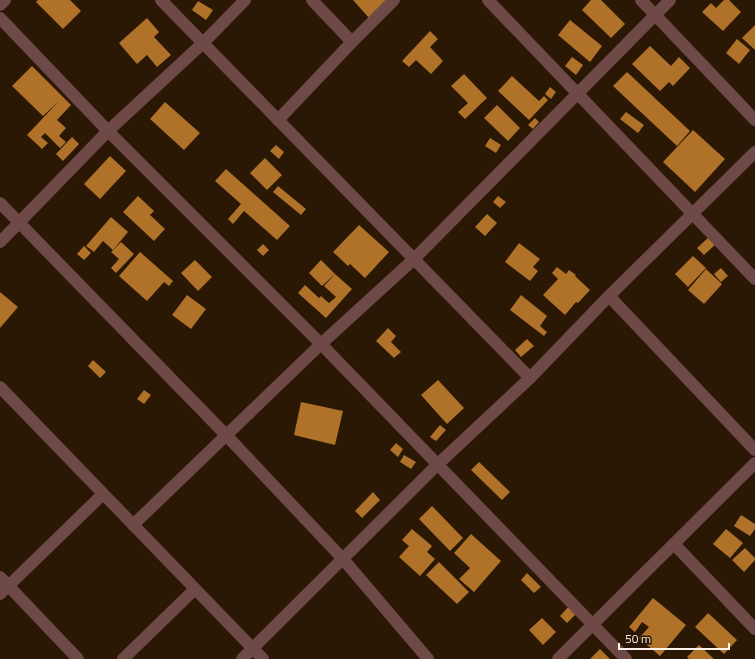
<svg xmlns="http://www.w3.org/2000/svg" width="755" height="659" viewBox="0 0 755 659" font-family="'Titillium Web',sans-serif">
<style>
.building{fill:#b07129}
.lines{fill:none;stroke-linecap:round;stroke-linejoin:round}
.minor{stroke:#6f4947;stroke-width:12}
</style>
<rect width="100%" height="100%" fill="#2a1805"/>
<!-- building -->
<g class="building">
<path d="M 38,0 L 70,0 L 81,11 L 63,29 L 36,2 Z"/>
<path d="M 353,0 L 389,0 L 369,18 Z"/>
<path d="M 591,0 L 601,0 L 625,24 L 611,38 L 582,10 Z"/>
<path d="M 724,0 L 729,0 L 741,12 L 723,31 L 702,12 L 711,3 L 716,8 Z"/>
<path d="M 198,1 L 213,10 L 206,20 L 192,10 Z"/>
<path d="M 147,18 L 159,32 L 154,37 L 171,55 L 157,67 L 147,55 L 137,64 L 119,43 Z"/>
<path d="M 570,20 L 602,46 L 590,62 L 558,35 Z"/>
<path d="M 755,25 L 755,50 L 742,38 Z"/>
<path d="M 430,31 L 438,39 L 430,47 L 443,61 L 431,74 L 416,60 L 409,67 L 402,61 Z"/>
<path d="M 737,39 L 750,50 L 739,64 L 726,53 Z"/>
<path d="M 650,46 L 671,66 L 679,57 L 690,68 L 673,86 L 669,82 L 660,91 L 632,64 Z"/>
<path d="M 572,57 L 583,65 L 576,75 L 565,66 Z"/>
<path d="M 32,66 L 71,105 L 57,120 L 66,128 L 59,136 L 66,142 L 60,148 L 45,133 L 41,137 L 48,143 L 42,149 L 27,135 L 59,101 L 43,116 L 12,86 Z"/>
<path d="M 627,72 L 690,131 L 677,146 L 613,86 Z"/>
<path d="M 464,74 L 487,98 L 465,119 L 458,112 L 468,103 L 451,86 Z"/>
<path d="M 512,76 L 539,101 L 544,96 L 548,100 L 529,120 L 498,91 Z"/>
<path d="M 550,87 L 556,92 L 551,99 L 545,94 Z"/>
<path d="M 165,102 L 200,133 L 184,150 L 150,119 Z"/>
<path d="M 497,105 L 520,128 L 508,141 L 484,118 Z"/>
<path d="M 626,112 L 644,125 L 638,133 L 620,119 Z"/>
<path d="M 535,118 L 539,122 L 533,129 L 528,125 Z"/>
<path d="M 693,130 L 725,159 L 695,192 L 663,162 Z"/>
<path d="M 72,137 L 79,144 L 63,161 L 56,154 Z"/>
<path d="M 490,138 L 501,145 L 496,153 L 485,146 Z"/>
<path d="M 276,145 L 284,152 L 279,159 L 270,151 Z"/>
<path d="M 110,156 L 126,171 L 100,199 L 84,184 Z"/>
<path d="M 265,158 L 282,175 L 267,190 L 250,173 Z"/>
<path d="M 226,169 L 290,226 L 277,240 L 244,211 L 233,224 L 228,219 L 241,204 L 215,181 Z"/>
<path d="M 278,186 L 306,209 L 301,215 L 273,192 Z"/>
<path d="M 138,196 L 154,211 L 150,215 L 165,229 L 154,241 L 123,212 Z"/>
<path d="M 498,196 L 506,202 L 500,208 L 493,202 Z"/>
<path d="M 487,214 L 497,223 L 485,236 L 475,227 Z"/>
<path d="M 111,217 L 128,232 L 113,250 L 103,241 L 94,252 L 86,246 Z"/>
<path d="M 359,225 L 389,252 L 365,278 L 350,264 L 348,266 L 333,252 Z"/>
<path d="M 709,237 L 716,244 L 704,255 L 697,248 Z"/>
<path d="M 121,242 L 134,254 L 116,273 L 111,268 L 119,259 L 111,252 Z"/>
<path d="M 519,243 L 540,259 L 533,267 L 538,271 L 530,281 L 505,262 Z"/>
<path d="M 263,244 L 269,250 L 263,256 L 257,250 Z"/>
<path d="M 84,246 L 91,253 L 84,260 L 77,254 Z"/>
<path d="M 140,252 L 173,281 L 169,286 L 164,282 L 147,301 L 119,276 Z"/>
<path d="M 693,256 L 706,268 L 688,287 L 675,274 Z"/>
<path d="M 195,260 L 212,277 L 198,291 L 181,273 Z"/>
<path d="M 321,260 L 335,274 L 322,286 L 309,273 Z"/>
<path d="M 557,267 L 566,274 L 569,270 L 576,275 L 575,276 L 590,290 L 578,303 L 576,302 L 565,315 L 543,295 L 558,279 L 552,273 Z"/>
<path d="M 721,268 L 728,276 L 721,282 L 714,274 Z"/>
<path d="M 706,269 L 722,284 L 704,304 L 688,290 Z"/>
<path d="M 335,274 L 352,289 L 326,318 L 298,293 L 305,285 L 319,298 L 321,296 L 329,303 L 336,297 L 324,286 Z"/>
<path d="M 0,292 L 18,307 L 0,328 Z"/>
<path d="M 187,295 L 206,309 L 191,329 L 172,315 Z"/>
<path d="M 521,295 L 547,316 L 540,326 L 547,332 L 544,336 L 510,310 Z"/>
<path d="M 388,328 L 396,336 L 391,342 L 401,352 L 394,358 L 376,341 Z"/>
<path d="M 527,339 L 534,346 L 521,357 L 515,350 Z"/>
<path d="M 93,360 L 106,372 L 100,378 L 88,366 Z"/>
<path d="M 438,380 L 464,408 L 447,424 L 421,395 Z"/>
<path d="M 144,390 L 151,395 L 144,404 L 137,399 Z"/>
<path d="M 301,402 L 343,411 L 335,445 L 294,435 Z"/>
<path d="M 440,425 L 446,430 L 436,441 L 430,437 Z"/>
<path d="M 396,443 L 403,449 L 398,457 L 390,450 Z"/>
<path d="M 404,455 L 416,462 L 411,469 L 400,462 Z"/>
<path d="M 479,462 L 510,492 L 502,500 L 471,470 Z"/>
<path d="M 373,492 L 380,500 L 362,518 L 355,511 Z"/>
<path d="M 432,506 L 463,538 L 450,551 L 419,519 Z"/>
<path d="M 741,515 L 755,524 L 755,529 L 750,536 L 734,526 Z"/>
<path d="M 412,529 L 432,546 L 427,552 L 435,559 L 420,576 L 399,557 L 409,546 L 402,540 Z"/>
<path d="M 726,529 L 743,543 L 730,558 L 713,544 Z"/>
<path d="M 471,534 L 501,561 L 474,592 L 459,579 L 470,568 L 454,553 Z"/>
<path d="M 745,548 L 755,558 L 755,560 L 744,572 L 732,560 Z"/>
<path d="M 439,562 L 469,592 L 457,604 L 426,575 Z"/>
<path d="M 527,573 L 541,587 L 534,593 L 521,580 Z"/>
<path d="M 653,598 L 686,625 L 660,656 L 639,638 L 649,627 L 642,622 L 635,632 L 629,627 Z"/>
<path d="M 570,605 L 578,612 L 567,623 L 560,616 Z"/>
<path d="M 708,613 L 737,640 L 724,654 L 695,627 Z"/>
<path d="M 542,618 L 556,632 L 543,645 L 529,630 Z"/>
<path d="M 699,645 L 714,659 L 689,659 L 687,657 Z"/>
<path d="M 600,649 L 610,659 L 590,659 Z"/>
</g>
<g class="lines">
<!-- minor -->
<g class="minor">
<path d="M 161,0 L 530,378"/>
<path d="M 312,0 L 352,42"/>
<path d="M 488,0 L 755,279"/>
<path d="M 641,0 L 755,120"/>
<path d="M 0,5 L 5,0"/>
<path d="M 0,18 L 108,131 L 321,344 L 626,659"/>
<path d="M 278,120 L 352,42 L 394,0"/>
<path d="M 0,203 L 226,435 L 343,559 L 428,659"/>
<path d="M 0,242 L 108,131 L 203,43 L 245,0"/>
<path d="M 609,296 L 755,450"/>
<path d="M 0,387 L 263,659"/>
<path d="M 133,525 L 321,344 L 414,259 L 670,0"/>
<path d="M 674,544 L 755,629"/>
<path d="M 0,577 L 78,659"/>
<path d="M 0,594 L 103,494"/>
<path d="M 123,659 L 195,589"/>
<path d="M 242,659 L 437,465 L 530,378 L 609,296 L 755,152"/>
<path d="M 558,659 L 755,463"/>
</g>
</g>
<!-- scale -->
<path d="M619 643v6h110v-6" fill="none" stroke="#fdf3ea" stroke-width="2"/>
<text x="625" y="643" font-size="12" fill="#fdf3ea" stroke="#2a1805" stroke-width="3" paint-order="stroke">50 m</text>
</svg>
